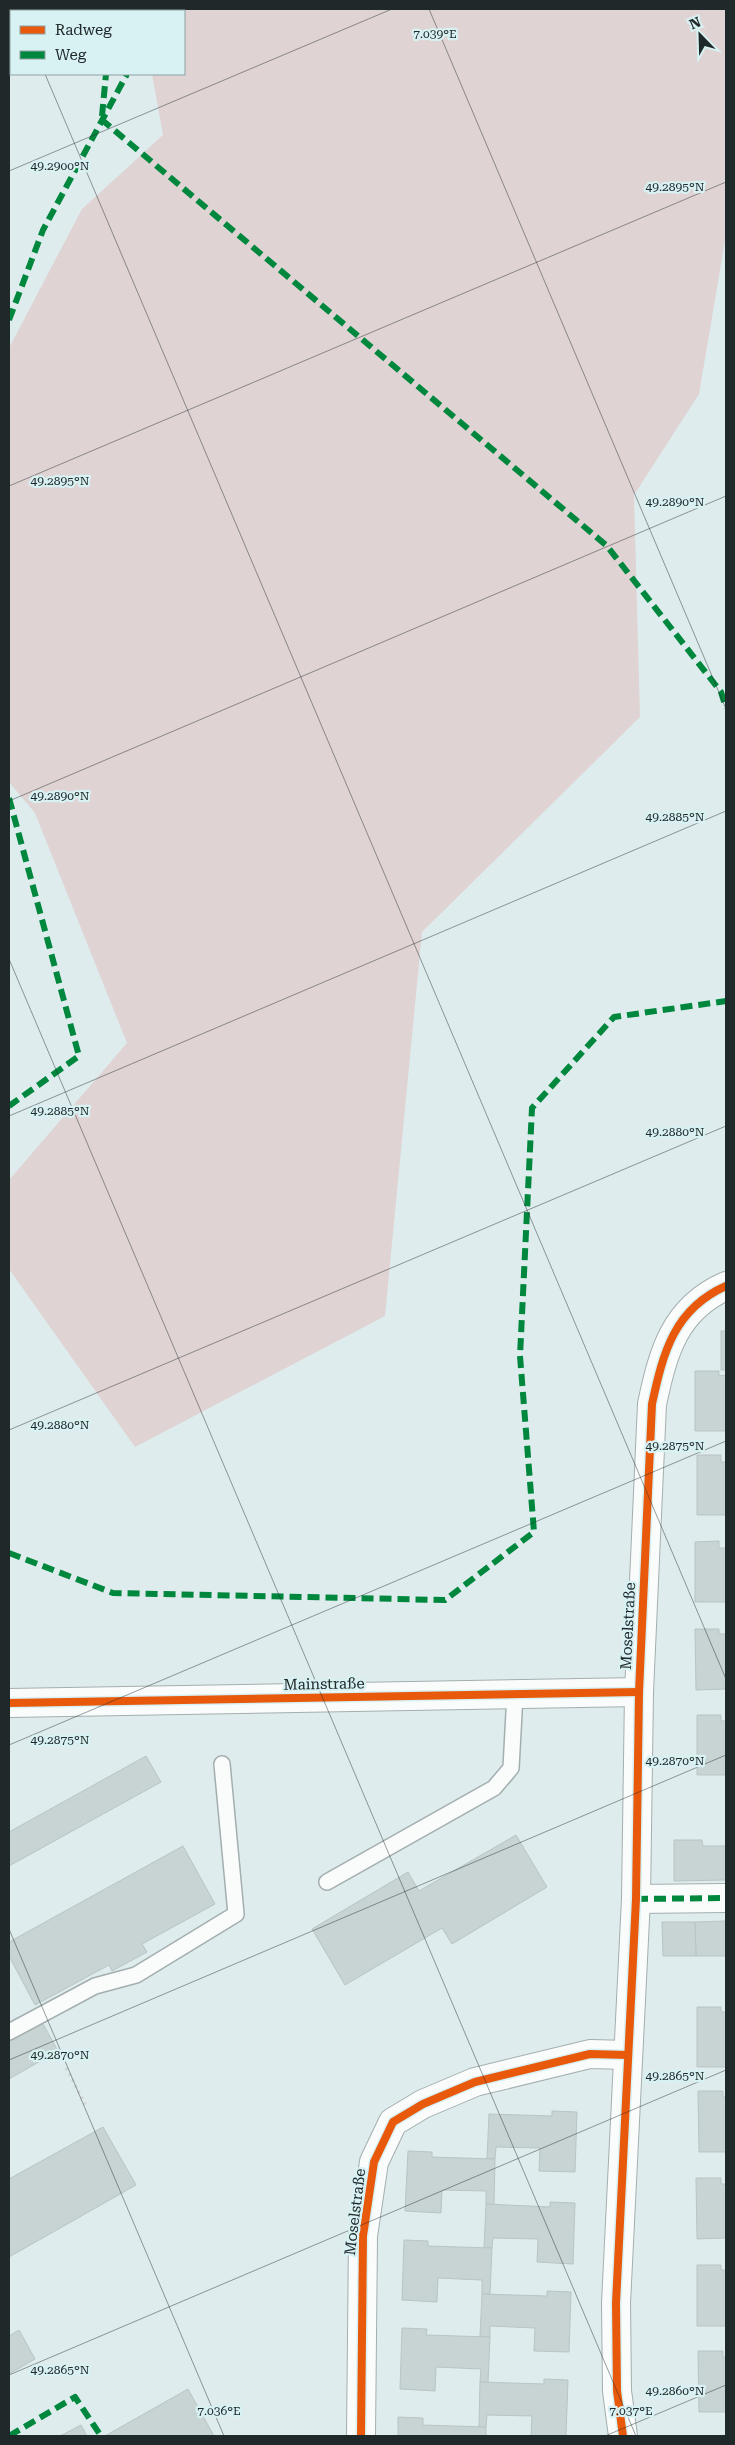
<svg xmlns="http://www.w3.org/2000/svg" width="735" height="2445" viewBox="0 0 735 2445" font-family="'Roboto Serif',serif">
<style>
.green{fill:#dfd3d3}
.building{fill:#c8d3d4;stroke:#b9c4c5}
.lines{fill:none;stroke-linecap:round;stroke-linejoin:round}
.service-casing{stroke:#a4aeaf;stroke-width:18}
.minor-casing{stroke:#a4aeaf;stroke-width:30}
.path{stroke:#d3d7d7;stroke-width:3;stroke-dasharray:2.5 4;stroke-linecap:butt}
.service{stroke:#fafcfc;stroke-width:15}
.minor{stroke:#fafcfc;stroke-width:28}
.quiet{stroke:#00873e;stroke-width:6;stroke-dasharray:12 6;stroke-linecap:butt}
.cycleway-casing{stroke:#d8f1f3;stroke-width:11}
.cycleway{stroke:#e8590c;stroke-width:8}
.ticks{fill:none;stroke:#20292a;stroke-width:1;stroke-opacity:0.45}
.labels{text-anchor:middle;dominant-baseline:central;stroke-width:4.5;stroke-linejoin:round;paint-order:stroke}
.street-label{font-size:15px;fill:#20292a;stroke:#d8f1f3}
.ticks-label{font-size:12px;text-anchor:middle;fill:#20292a;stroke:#d8f1f3;stroke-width:4.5;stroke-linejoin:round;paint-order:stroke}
</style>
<rect width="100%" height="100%" fill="#deeced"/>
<!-- green -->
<path class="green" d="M 139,9 L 726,9 L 726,235 L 699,394 L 634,495 L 640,717 L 422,932 L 385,1316 L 135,1447 L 9,1269 L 9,1180 L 127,1043 L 35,813 L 9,782 L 9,348 L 82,209 L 163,135 L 152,74 L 184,74 L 184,11 L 140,11 Z"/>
<!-- building -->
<g class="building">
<rect x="721" y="1331" width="5" height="39"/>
<path d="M 695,1371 L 719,1371 L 719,1376 L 726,1375 L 726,1431 L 695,1431 Z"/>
<path d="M 697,1455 L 721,1455 L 721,1462 L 726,1462 L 726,1515 L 697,1515 Z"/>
<path d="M 719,1541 L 719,1548 L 726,1548 L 726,1602 L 695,1602 L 695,1542 Z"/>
<path d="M 695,1629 L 719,1629 L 719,1634 L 726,1634 L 726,1689 L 696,1690 Z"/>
<path d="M 697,1715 L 721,1715 L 721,1721 L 726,1721 L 726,1775 L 697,1775 Z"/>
<path d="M 146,1756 L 161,1782 L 9,1866 L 9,1832 Z"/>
<path d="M 516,1835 L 547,1887 L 452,1944 L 442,1928 L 345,1985 L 312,1929 L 408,1872 L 419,1891 Z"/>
<path d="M 674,1840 L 702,1840 L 703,1846 L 726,1846 L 726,1880 L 674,1881 Z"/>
<path d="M 183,1846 L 215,1904 L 142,1944 L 147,1952 L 112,1971 L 109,1965 L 35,2005 L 9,1956 L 9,1942 Z"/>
<path d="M 726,1921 L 726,1956 L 696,1956 L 695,1922 Z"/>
<path d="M 662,1922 L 695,1922 L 696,1956 L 663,1956 Z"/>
<path d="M 697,2007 L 721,2007 L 721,2012 L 726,2012 L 726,2067 L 697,2067 Z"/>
<path d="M 42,2022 L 58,2051 L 9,2079 L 9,2041 Z"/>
<path d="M 698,2091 L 723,2091 L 723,2097 L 726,2097 L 726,2152 L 699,2152 Z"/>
<path d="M 552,2111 L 577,2112 L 575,2172 L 539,2171 L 540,2148 L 496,2147 L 495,2159 L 487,2159 L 489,2114 L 552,2116 Z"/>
<path d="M 103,2127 L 136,2185 L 9,2257 L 9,2179 Z"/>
<path d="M 408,2151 L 432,2152 L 432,2157 L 495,2159 L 494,2205 L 486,2204 L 486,2191 L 442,2190 L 441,2213 L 405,2211 Z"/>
<path d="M 696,2178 L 721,2178 L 721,2184 L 726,2184 L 726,2238 L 697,2239 Z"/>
<path d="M 550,2202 L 575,2203 L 573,2264 L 537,2262 L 538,2239 L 493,2238 L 492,2248 L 484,2248 L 486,2204 L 550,2207 Z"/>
<path d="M 404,2240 L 428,2241 L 428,2246 L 492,2248 L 490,2294 L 482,2294 L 482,2280 L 438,2278 L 437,2302 L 402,2300 Z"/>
<path d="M 697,2265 L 721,2265 L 721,2270 L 726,2270 L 726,2326 L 697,2326 Z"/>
<path d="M 547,2291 L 571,2292 L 569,2352 L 534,2351 L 535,2328 L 490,2326 L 490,2337 L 480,2336 L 482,2294 L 547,2296 Z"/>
<path d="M 402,2328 L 427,2329 L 426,2335 L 490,2337 L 488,2383 L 480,2382 L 481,2369 L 436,2367 L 435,2391 L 400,2389 Z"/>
<path d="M 19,2330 L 35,2359 L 9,2374 L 9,2336 Z"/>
<path d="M 698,2351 L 723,2351 L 723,2357 L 726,2357 L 726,2412 L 699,2412 Z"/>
<path d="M 544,2379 L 568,2380 L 566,2436 L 531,2436 L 532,2416 L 487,2415 L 486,2427 L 479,2427 L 480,2382 L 544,2384 Z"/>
<path d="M 188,2389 L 214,2436 L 105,2436 Z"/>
<path d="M 398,2417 L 423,2418 L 423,2425 L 486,2427 L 486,2436 L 398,2436 Z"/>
<path d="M 81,2425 L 87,2436 L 60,2436 Z"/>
</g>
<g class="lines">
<!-- service casing -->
<g class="service-casing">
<g id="service">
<path d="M 327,1882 L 494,1788 L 511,1768 L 515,1694"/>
<path d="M 9,2032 L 95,1986 L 136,1975 L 236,1914 L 222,1764"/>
</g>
</g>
<!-- minor casing -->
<g class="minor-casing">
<g id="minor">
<path d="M 9,1703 L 639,1692"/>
<path d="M 636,1899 L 726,1898"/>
<path d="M 361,2436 L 363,2236 L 374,2162 L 393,2122 L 423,2104 L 475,2082 L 590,2054 L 628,2055"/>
<path d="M 623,2436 L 617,2391 L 616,2303 L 636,1899 L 639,1692 L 652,1404 C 663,1353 674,1309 726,1286"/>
</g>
</g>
<!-- path -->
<path class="path" d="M 66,2068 L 87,2107"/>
<!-- service -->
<use href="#service" class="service"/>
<!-- minor -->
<use href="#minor" class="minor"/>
<!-- quiet -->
<g class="quiet">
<path d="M 112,11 L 113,9"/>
<path d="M 161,11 L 163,9"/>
<path d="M 102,116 L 106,74"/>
<path d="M 101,119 L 607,546 L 721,692 L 726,708"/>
<path d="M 9,320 L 43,230 L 127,74"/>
<path d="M 9,798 L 79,1056 L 9,1106"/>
<path d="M 9,1553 L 113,1593 L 445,1600 L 534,1532 L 520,1356 L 532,1108 L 614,1017 L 726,1001"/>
<path d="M 636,1899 L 726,1898"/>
<path d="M 9,2436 L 75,2397 L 101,2436"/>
</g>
<!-- cycleway casing -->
<g class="cycleway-casing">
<g id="cycleway">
<path d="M 9,1703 L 639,1692"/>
<path d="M 361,2436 L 363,2236 L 374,2162 L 393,2122 L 423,2104 L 475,2082 L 590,2054 L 628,2055"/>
<path d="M 623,2436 L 617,2391 L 616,2303 L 636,1899 L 639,1692 L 652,1404 C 663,1353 674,1309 726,1286"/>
</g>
</g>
<!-- cycleway -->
<use href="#cycleway" class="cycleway"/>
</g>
<!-- ticks -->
<path class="ticks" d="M 17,9 L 18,11M 429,9 L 726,709M 45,74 L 726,1679M 9,171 L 392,9M 9,486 L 726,182M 9,801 L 726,496M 9,959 L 636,2436M 9,1116 L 726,811M 9,1430 L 726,1126M 9,1745 L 726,1441M 9,1929 L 224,2436M 9,2060 L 726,1755M 9,2375 L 726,2070M 605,2436 L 726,2385"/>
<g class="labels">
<!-- street labels -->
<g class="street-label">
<text transform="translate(628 1626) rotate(-87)">Moselstraße</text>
<text transform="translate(324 1684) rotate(-1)">Mainstraße</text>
<text transform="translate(355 2212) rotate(-83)">Moselstraße</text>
</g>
</g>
<g class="ticks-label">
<text x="435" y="38">7.039°E</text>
<text x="60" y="170">49.2900°N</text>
<text x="675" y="191">49.2895°N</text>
<text x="60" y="485">49.2895°N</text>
<text x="675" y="506">49.2890°N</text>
<text x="60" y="800">49.2890°N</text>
<text x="675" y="821">49.2885°N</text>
<text x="60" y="1115">49.2885°N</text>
<text x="675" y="1136">49.2880°N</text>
<text x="60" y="1429">49.2880°N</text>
<text x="675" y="1450">49.2875°N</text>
<text x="60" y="1744">49.2875°N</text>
<text x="675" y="1765">49.2870°N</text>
<text x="60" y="2059">49.2870°N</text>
<text x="675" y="2080">49.2865°N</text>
<text x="60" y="2374">49.2865°N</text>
<text x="675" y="2395">49.2860°N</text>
<text x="219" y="2415">7.036°E</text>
<text x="631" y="2415">7.037°E</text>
</g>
<!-- border -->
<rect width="735" height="2445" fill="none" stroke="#20292a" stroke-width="20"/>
<!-- legend -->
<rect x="10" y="10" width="175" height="65" fill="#d8f1f3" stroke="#8ea1a3"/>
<rect x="20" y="26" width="25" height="8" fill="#e8590c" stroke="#8ea1a3"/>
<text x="55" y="35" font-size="15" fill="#20292a">Radweg</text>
<rect x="20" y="51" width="25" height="8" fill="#00873e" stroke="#8ea1a3"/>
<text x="55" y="60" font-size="15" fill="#20292a">Weg</text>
<!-- north arrow -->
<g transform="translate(700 35) rotate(337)" stroke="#d8f1f3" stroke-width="4" paint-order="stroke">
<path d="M0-4L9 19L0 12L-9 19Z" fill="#20292a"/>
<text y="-8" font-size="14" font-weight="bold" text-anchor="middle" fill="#20292a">N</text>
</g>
</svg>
